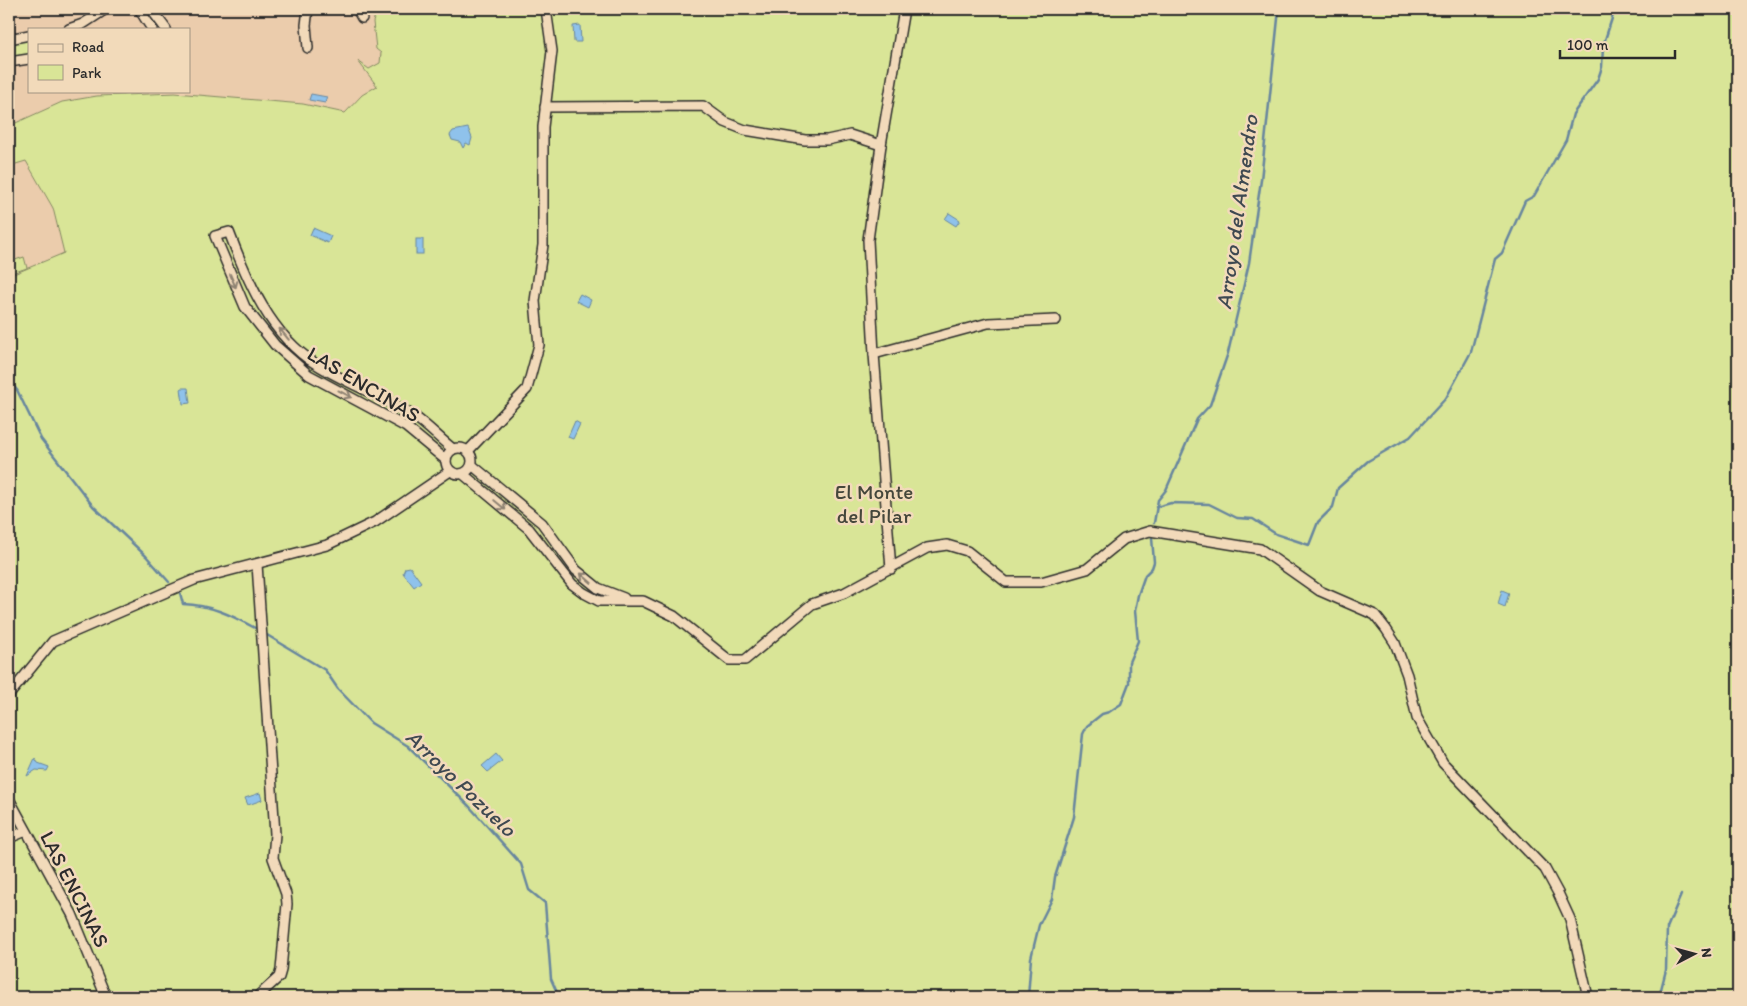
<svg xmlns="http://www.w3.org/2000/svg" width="1747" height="1006" viewBox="0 0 1747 1006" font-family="Itim,sans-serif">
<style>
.green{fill:#d9e597;stroke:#828861}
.water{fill:#8fc2eb;stroke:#67869e}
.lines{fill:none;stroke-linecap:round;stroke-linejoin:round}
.stream{stroke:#67869e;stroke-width:2.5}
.street-casing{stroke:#2b2b2b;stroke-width:12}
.street{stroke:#f2daba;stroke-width:9}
.oneway{stroke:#8e8272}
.labels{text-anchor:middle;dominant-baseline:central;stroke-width:5;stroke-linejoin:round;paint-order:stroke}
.street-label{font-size:21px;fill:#2b2b2b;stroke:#f2daba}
.park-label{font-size:21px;fill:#45473b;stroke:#f2daba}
.water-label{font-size:22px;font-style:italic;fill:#3f4951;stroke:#f2daba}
</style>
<rect width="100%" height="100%" fill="#ebccac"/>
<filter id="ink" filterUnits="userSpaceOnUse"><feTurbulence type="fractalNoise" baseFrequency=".02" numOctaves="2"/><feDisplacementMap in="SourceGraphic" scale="10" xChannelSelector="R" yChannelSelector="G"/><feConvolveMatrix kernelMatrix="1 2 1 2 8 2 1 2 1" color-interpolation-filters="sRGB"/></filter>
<g filter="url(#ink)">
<!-- green -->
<g class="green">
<path d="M 377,9 L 1738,9 L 1738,997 L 9,997 L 9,276 L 64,253 L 53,208 L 26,161 L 9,166 L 9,126 L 62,102 L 97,96 L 175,93 L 303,104 L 345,113 L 362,95 L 377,86 L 358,61 L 369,69 L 380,63 L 381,53 L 376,49 L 373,22 Z"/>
<path d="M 29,39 L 29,55 L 9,58 L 9,42 Z"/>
<path d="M 24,257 L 27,268 L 9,274 L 9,262 Z"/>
</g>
<!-- water -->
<g class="water">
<path d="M 580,25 L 581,42 L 574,42 L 573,26 Z"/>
<path d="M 311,94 L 327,97 L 325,103 L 309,100 Z"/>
<path d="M 468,128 L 472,138 L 470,145 L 466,143 L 463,148 L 460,142 L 452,140 L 450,135 L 453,131 Z"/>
<path d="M 949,213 L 960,220 L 956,226 L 945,219 Z"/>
<path d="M 313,228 L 331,236 L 328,243 L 310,235 Z"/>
<rect x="416" y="239" width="7" height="15"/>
<path d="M 580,294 L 591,300 L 588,307 L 576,301 Z"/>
<path d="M 181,388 L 188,388 L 190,403 L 183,404 Z"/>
<path d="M 575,421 L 580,424 L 573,439 L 568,437 Z"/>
<path d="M 410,567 L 421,582 L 414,587 L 403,573 L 405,568 Z"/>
<path d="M 1502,590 L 1509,593 L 1505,607 L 1498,604 Z"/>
<path d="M 496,754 L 502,761 L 488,772 L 482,766 Z"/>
<path d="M 35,758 L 38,763 L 49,767 L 47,771 L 36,770 L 27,776 Z"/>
<path d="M 260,793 L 262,800 L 248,805 L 245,798 Z"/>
</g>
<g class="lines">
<!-- stream -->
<g class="stream">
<path d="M 9,381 L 17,390 L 41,439 L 93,506 L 146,556 L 169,582"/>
<path d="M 1156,507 L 1171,503 L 1209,504 L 1237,518 L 1253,519 L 1276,534 L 1309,545 L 1318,522 L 1333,507 L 1338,488 L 1368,461 L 1410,437 L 1446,398 L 1471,352 L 1495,259 L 1502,253 L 1525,201 L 1534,196 L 1566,140 L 1573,114 L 1598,79 L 1602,67 L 1603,46 L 1615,9"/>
<path d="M 1154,523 L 1158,500 L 1166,490 L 1197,419 L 1210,405 L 1228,353 L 1249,263 L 1261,180 L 1279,9"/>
<path d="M 180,593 L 183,604 C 211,605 231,615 255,628"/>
<path d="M 267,635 L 325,670 L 338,689 L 371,723 L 408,746 L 469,806 L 521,864 L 529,890 L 545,903 L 551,979 L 559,997"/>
<path d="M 1028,997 L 1031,958 L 1039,925 L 1052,899 L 1055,877 L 1074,817 L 1083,734 L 1087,726 L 1102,714 L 1109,712 L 1121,704 L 1129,683 L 1129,662 L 1138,641 L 1135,611 L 1138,595 L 1145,575 L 1152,568 L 1154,562 L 1152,538"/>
<path d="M 1659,997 L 1666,970 L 1667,928 L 1681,895"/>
</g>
<!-- street casing -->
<g class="street-casing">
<g id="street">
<path d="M 139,9 L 152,29"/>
<path d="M 151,9 L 166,29"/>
<path d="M 357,9 L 362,18"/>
<path d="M 69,29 L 83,24 L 106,9"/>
<path d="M 9,39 L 29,35"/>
<path d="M 308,48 L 306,25 L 308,9"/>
<path d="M 9,62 L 29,59"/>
<path d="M 545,107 L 703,106 L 725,122 L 745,130 L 805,140 L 827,140 L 850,135 L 881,145"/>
<path d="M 874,354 L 988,323 L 1056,320"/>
<circle cx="459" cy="461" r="13"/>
<path d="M 468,451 L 527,389 L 539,345 L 535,301 L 543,245 L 543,127 L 552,51 L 546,9"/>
<path d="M 446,460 L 406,427 L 309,375 L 275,345 L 245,307 L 215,236 L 229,232 C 248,282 270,335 316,364 C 347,384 384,396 415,417 C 428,426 440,439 453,449"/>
<path d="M 472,465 L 542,523 L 576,570 L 598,588 L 624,598"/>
<path d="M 463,474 L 529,529 L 572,584 L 584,593 L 599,601 L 643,601 L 674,616 L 729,660 L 745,660 L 812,604 L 844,593 L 927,548 L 947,545 L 967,551 L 1006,582 L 1041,582 L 1087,569 L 1124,539 L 1150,531 L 1260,549 L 1320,591 L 1375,615 L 1386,629 L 1395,643 L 1407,675 L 1417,718 L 1443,763 L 1545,869 L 1558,893 L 1570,919 L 1588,997"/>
<path d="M 257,564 L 275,834 L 273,858 L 286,894 L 287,904 L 281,970 L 279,977 L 257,997"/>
<path d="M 891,569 L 874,354 L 868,240 L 881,145 L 904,9"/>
<path d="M 9,695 L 53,641 L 194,580 L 327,545 L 375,522 L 450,471"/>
<path d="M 9,799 L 72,914 L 106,997"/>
<path d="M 9,838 L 26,831"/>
</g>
</g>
<!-- street -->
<use href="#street" class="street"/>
</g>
<!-- one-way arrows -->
<defs><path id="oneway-shaft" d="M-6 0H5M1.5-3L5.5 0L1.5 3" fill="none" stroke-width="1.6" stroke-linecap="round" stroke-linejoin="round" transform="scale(1.25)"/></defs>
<g class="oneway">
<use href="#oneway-shaft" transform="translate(233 281) rotate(67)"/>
<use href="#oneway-shaft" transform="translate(284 334) rotate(-130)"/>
<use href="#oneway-shaft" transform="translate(345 394) rotate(28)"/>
<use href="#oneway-shaft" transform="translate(500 505) rotate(40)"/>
<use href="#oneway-shaft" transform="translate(586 578) rotate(-139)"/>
</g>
</g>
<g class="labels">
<!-- street labels -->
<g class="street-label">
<text transform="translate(364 384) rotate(31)">LAS ENCINAS</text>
<text transform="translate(75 889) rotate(63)">LAS ENCINAS</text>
</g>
<!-- park labels -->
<g class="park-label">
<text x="874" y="491">El Monte<tspan x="874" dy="24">del Pilar</tspan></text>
</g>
<!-- water labels -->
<g class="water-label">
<text transform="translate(1237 212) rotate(-82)">Arroyo del Almendro</text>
<text transform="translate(461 783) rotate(44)">Arroyo Pozuelo</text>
</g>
</g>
<!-- margin -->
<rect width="1747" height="1006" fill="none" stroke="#f2daba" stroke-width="30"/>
<rect x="15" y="15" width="1717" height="976" fill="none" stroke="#2b2b2b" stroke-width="2" filter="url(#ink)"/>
<!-- legend -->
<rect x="28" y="28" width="162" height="65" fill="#f2daba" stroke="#a29481"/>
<rect x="38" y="44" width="25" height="8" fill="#f2daba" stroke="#a29481"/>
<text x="72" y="52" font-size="15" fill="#2b2b2b">Road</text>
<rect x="38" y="65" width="25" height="15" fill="#d9e597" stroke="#a29481"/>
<text x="72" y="78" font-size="15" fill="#2b2b2b">Park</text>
<!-- north arrow -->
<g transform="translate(1694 954) rotate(84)" stroke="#f2daba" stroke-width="4" paint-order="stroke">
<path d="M0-4L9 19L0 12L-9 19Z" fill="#2b2b2b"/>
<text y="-8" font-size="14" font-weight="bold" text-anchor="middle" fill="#2b2b2b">N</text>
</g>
<!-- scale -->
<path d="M1560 50v8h115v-8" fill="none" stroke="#2b2b2b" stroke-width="2.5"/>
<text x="1567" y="50" font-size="15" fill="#2b2b2b" stroke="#f2daba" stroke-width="4" paint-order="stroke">100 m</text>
</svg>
